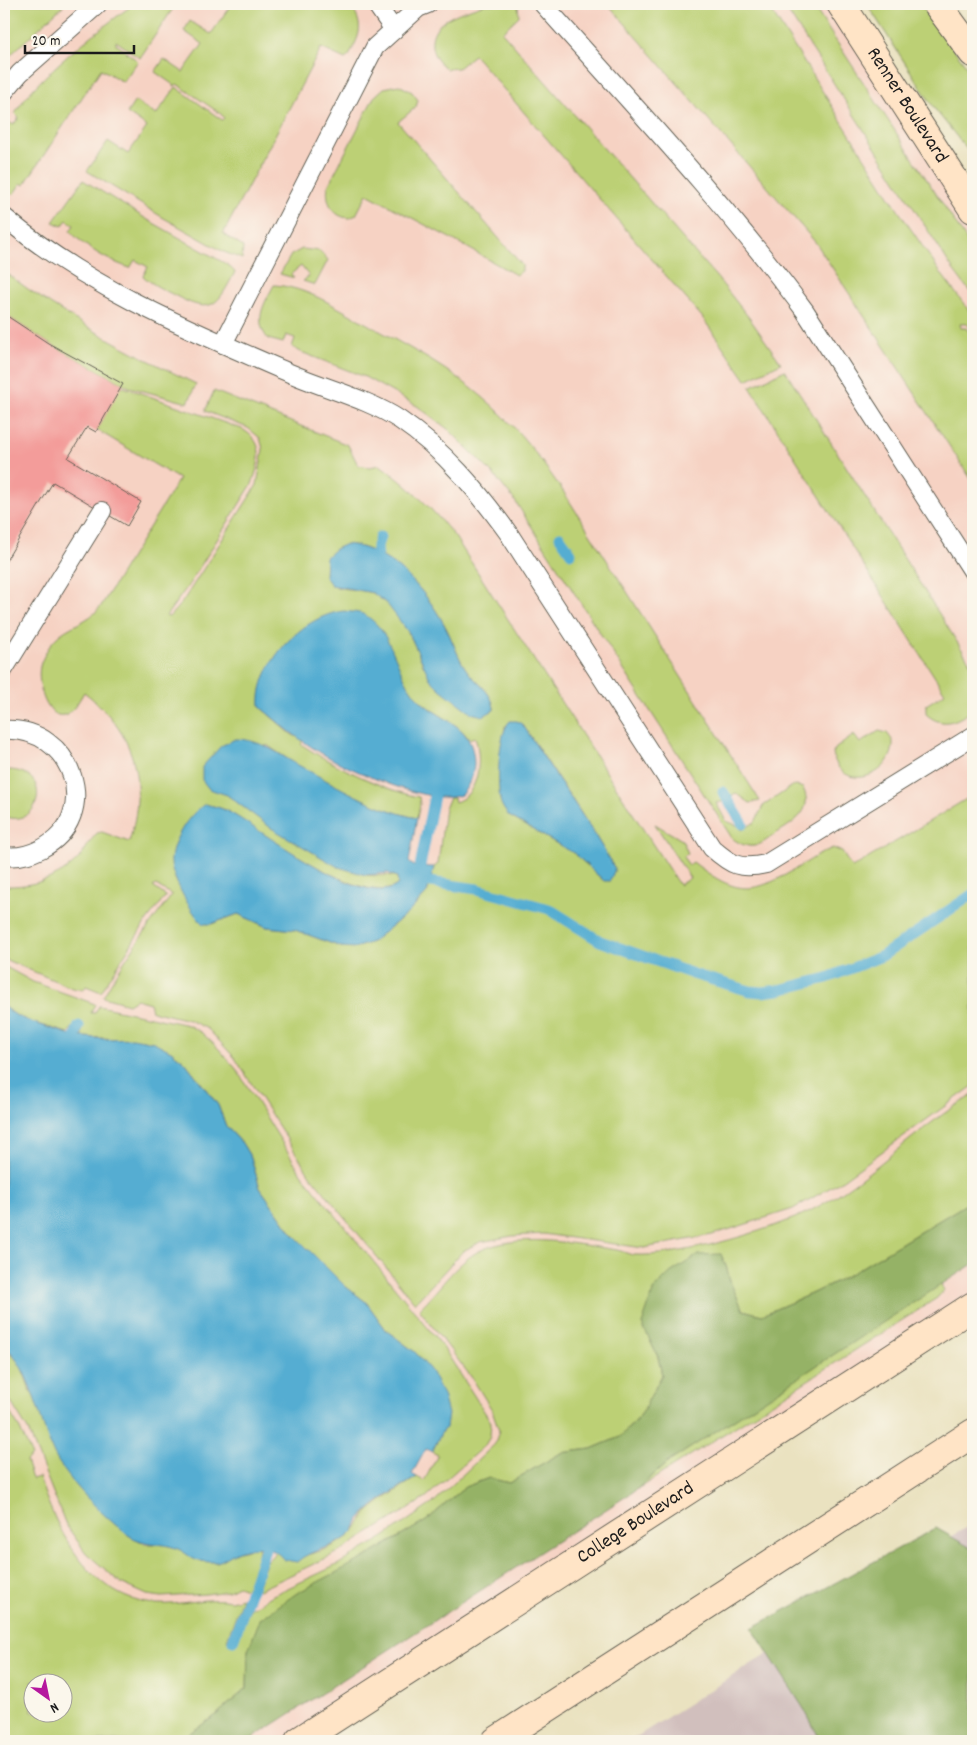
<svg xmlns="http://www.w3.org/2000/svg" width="977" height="1745" viewBox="0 0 977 1745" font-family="Dekko,sans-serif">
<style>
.built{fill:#f6d2c3;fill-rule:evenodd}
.industrial{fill:#d1bfbd}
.green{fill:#bcd074;stroke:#6c7648;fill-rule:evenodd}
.forest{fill:#95b266;stroke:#586741}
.water{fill:#55add2;stroke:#386477}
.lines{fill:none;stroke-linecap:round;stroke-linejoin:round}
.stream{stroke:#55add2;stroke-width:11}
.building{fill:#f39c9a}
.lane-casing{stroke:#646155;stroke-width:20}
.secondary-casing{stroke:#646155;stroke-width:30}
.lane{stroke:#fff;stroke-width:18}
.secondary{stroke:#ffe4c6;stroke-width:28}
.labels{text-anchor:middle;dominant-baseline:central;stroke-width:5;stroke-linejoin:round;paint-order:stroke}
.street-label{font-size:20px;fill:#1c1c1c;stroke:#fbf7ec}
</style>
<rect width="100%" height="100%" fill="#fbf7ec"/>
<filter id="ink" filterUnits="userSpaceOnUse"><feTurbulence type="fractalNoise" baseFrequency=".02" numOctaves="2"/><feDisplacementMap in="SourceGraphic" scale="10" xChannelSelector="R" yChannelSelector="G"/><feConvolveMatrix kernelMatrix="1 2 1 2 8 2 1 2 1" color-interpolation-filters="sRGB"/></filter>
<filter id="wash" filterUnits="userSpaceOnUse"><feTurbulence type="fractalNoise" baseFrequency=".0096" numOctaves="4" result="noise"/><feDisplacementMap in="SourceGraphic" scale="20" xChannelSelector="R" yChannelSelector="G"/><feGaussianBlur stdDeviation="1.12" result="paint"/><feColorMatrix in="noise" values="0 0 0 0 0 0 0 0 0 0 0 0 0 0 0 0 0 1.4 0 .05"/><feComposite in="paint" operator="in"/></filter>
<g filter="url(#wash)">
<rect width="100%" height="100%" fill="#eae2c0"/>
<!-- built -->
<path class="built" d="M 4,4 L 841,4 L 973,208 L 973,1306 L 299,1741 L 4,1741 ZM 32,1682 L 62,1682 L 62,1712 L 32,1712 Z"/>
<!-- industrial -->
<path class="industrial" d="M 973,1523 L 973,1741 L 630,1741 Z"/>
<!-- green -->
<g class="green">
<path d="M 4,4 L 65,4 L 4,61 Z"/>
<path d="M 134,4 L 176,4 L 140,58 L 116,41 L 116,44 L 138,61 L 123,82 L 101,69 L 24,185 L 21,183 L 13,195 L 4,188 L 4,125 L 8,121 L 13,125 L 19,118 L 15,114 C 32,80 102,27 134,4 Z"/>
<path d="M 227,4 L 350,4 C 365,27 360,34 349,56 L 345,59 L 321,48 L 223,234 L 243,247 L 242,259 L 224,252 L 162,217 L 87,171 L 108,141 L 128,154 L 147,127 L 127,113 L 135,101 L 156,115 L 176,87 L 222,120 L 224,118 L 221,114 L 177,84 L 175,86 L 155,72 L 164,59 L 183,72 L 203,44 L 184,31 L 190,21 L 211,34 L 230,6 Z"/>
<path d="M 484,4 L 515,4 L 518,6 L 519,16 L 502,32 L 719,280 L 750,319 L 781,363 L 746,380 L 702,317 L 474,55 L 458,68 L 447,69 C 439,63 433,56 432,46 C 429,18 465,12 484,4 Z"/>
<path d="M 608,4 L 767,4 L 898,210 L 940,272 L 973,316 L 973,333 L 967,324 L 960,324 L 961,328 L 966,328 L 973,337 L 973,482 L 816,243 Z"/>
<path d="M 783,4 L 812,4 L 973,250 L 973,296 L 952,268 Z"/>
<path d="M 867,4 L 920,4 L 973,75 L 973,157 L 934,108 Z"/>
<path d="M 399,85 L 412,92 L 418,100 L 416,107 L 398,122 L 522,265 L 522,271 L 516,275 L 461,244 L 367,194 L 356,215 L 350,218 C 333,218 325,201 328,186 L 374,97 L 384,88 Z"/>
<path d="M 83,180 L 148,220 L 228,265 L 235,272 C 218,304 213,316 176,296 C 164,290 153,285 143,276 L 148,267 L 135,260 L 130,268 C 110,262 84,247 70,231 L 74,225 L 67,220 L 62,226 L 53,222 Z"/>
<path d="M 302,249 L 320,251 L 328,260 L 315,285 L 303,281 L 309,276 L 301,266 L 291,274 L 294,278 L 280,274 L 291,255 Z"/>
<path d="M 6,273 C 64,317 130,352 196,384 L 188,403 L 129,387 L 48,343 L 4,314 L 4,276 Z"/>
<path d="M 274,285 C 306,287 334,306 362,321 C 413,350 465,376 506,419 C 528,441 545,466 563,491 L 760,801 L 750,803 L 736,793 L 727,801 L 716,803 L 726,821 L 739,826 L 742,830 L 755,822 L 763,806 L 794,785 L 803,788 C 815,812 791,824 774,835 C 768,839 761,845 754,846 C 746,847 738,843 732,838 L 515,501 L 493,474 L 449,430 L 417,406 L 365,377 L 301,352 L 292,347 L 295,338 L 286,335 L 283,343 L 268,339 C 253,320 264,304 274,285 Z"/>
<path d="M 785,370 L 971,664 L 973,663 L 973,710 C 957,721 943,729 926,714 L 926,705 L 945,693 L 750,387 Z"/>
<path d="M 121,386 L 242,429 C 266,443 260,461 252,484 L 188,586 L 166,616 L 169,617 L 183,601 L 257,485 L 263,449 L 260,438 L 248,428 L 205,411 L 214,391 L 348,445 L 358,465 L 369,467 L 380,465 C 409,486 433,509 455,537 L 679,885 L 690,878 L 655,824 L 682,840 L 688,853 L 683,857 L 689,865 L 693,862 C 738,897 754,895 802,865 C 812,859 822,852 833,848 L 842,852 L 852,868 L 973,795 L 973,1086 L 840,1182 L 793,1209 L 712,1235 L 644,1248 L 543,1234 L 512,1236 L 480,1242 L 463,1251 L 415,1303 L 310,1175 L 235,1058 L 208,1029 L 189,1020 L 152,1011 L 150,1003 L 136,999 L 128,1004 L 103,997 C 123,961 147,928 172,895 L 156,885 L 153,887 L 166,896 L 145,923 L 101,992 L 86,986 L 83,990 L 72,988 L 4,959 L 4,886 C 31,887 60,879 79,858 C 86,850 90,840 97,833 L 102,832 L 129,842 C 148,781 135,732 84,692 C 80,699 72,714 64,715 C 45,720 35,678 41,663 C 44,655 49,646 54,640 C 67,625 89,623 101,606 L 179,479 L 97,430 ZM 346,544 C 388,548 425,589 444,624 C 452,638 457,656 466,669 C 475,682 494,693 494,710 L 423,665 C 416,644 394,601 372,593 C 361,589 348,590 336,587 ZM 376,624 C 390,647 398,674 415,695 C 430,714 456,719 469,739 L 475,737 C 482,758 480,795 455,802 L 454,798 L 450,798 L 445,807 L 438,864 L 434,867 L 427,893 L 407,914 L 372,942 L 341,947 L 295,930 L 267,927 L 238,914 L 211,924 L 183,893 L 175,878 L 213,806 L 226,810 C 254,827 369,912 398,884 L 397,877 C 386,873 374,878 363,874 C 315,855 268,826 227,795 L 267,745 C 305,772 371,809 417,818 L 420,804 L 419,797 C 388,792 326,762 301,744 L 303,740 L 291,734 L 260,707 L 265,676 L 285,644 L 303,630 ZM 523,725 C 554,773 587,819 615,869 L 604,881 L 575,854 L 509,816 L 500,800 L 499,782 L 505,726 Z"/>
<path d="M 879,731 L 887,733 L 893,741 C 895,777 840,795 833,753 L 836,748 L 854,735 L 860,743 Z"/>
<path d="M 10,770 C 55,772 39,831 4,816 L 4,772 Z"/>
<path d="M 4,966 L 33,982 L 95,1004 L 91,1013 L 95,1013 L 99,1006 L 188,1025 L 202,1033 L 218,1048 L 237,1070 L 301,1173 L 441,1344 L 491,1422 L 490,1437 L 485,1445 L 424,1499 L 339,1552 L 259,1590 L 257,1588 L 267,1561 L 276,1552 C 300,1562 331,1550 351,1534 C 358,1528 362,1517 370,1510 C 384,1498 401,1488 417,1477 L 424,1481 L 438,1455 L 432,1452 L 442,1431 L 415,1352 L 387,1331 L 366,1302 L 345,1286 L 292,1233 L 260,1188 L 251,1158 L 242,1143 L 226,1126 L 218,1105 L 185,1062 L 171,1051 L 143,1040 L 82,1037 L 83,1026 L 81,1024 L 76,1024 L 68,1033 L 31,1022 L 17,1016 L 4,1007 Z"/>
<path d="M 973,1095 L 973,1200 L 847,1276 L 813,1293 L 762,1315 L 743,1310 L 731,1284 L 726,1266 L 642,1324 L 658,1357 L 662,1375 L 640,1416 L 620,1437 L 591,1449 L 561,1453 L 509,1483 L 489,1478 L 465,1487 L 426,1521 L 364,1558 L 248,1650 L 247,1688 L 215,1716 L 178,1741 L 4,1741 L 4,1403 L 20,1429 L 32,1456 L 26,1461 L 32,1479 L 39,1477 C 56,1531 92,1600 156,1604 C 180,1606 207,1596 231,1601 L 242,1598 L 227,1640 L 235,1643 L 250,1609 L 273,1595 L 337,1565 L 384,1537 L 433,1503 L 495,1444 L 499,1430 L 492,1410 L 472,1378 L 419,1309 C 440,1290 458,1258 486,1248 C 528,1233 574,1244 617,1250 C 623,1251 629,1255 635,1255 C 676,1257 744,1237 782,1223 C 856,1197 906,1133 973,1095 ZM 32,1682 L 62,1682 L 62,1712 L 32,1712 Z"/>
<path d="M 940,1284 L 944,1290 L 937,1298 L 636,1490 L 667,1463 Z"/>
<path d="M 4,1346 L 21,1365 L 30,1390 L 93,1503 L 128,1534 L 145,1544 L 163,1544 L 180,1549 L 198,1561 L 217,1562 L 238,1551 L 259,1547 L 258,1556 L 246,1589 L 238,1586 L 228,1591 L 206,1594 L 162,1597 L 147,1595 L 121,1583 L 86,1553 L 66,1525 L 28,1430 L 4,1391 Z"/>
</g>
<!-- forest -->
<g class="forest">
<path d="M 973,1200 L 973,1264 L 667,1463 L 636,1490 L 248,1741 L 178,1741 L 215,1716 L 247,1688 L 248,1650 L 260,1619 L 297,1593 L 364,1558 L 426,1521 L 465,1487 L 489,1478 L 509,1483 L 561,1453 L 591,1449 L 620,1437 L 640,1416 L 662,1375 L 658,1357 L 642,1324 L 654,1289 L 670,1273 L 698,1255 L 721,1254 L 726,1266 L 731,1284 L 743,1310 L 762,1315 L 813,1293 L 847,1276 Z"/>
<path d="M 936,1528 L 973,1549 L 973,1741 L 821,1741 L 804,1709 L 752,1628 Z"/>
</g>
<!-- water -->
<g class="water">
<path d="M 346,544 C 388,548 425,589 444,624 C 452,638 457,656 466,669 C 475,682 494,693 494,710 L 483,716 L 471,713 L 440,689 L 430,679 L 409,633 L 387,604 L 373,593 L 331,585 L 325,576 L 326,557 L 335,549 Z"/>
<path d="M 344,611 C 350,612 358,612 363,614 C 393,629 395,672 416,696 C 438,722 474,721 474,764 C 474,774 468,788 461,795 C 432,807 348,769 321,753 C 299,740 280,724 260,707 C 256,664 303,615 344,611 Z"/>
<path d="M 510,721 L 517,721 L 523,725 C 553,773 587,819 615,869 L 610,881 L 604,881 L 575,854 L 509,816 C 505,811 501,806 500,799 C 497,783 498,732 510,721 Z"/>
<path d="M 235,739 C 260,739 277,753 298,765 C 336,785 374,809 417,818 L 409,862 L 414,866 L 434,867 L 427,893 L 407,914 L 372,942 L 355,948 L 341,947 L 295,930 L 267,927 L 238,914 L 211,924 L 203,924 C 192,914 169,874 171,859 C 173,839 188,815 205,804 C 212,806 220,807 227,811 C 256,825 368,914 398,884 L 397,877 L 388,873 L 366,875 L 338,867 L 271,828 L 227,795 L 209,789 L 202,780 L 202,767 L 221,746 Z"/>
<path d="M 4,1007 L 17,1016 L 31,1022 L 75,1036 L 105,1039 L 133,1038 L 154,1042 L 171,1051 L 185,1062 L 218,1105 L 226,1126 L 242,1143 L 251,1158 L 260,1188 L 292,1233 L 345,1286 L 366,1302 L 387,1331 L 415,1352 L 431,1371 L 443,1395 L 448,1414 L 446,1428 L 442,1431 L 432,1452 L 426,1449 L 412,1474 L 417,1477 C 398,1489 374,1502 360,1519 C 357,1523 355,1529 352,1533 C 337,1548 312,1548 297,1562 L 284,1560 C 273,1545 253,1545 236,1552 C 230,1555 223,1561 216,1562 C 211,1562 206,1562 201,1561 C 192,1561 186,1552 178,1549 C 159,1541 147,1547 128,1535 C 105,1518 67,1480 54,1454 C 40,1424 30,1365 4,1346 Z"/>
</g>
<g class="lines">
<!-- stream -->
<g class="stream">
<path d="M 560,537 L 571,553"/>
<path d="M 377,554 L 377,546 L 380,537"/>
<path d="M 723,792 L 743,824"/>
<path d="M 420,866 L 434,796"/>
<path d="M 430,882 L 477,889 L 549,909 L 600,941 L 696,975 L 750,991 L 762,992 L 779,990 L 827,978 L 882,956 L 973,894"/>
<path d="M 75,1036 L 79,1026"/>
<path d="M 233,1641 L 266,1547"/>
</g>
</g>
<g id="blocks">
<!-- building -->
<path class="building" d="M 4,314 L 48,343 L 123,384 L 96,432 L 87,427 L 68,458 L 141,502 L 127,526 L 53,482 L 4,564 Z"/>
</g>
</g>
<g filter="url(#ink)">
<use href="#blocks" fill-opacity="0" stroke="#646155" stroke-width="1"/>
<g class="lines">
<!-- lane casing -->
<g class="lane-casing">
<g id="lane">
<path d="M 376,4 L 394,30"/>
<path d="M 543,4 C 632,104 725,203 805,311 L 973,572"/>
<path d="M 4,92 L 20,73 L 98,4"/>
<path d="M 4,217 C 88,288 192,331 292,374 C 327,389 368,399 400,420 C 444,450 478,491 509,534 L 712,848 C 731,865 740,870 766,864 L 973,736"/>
<path d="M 223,344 L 375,47 L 418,8 L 428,4"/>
<path d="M 4,669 L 102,511"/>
<path d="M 4,730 C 73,726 104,816 41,849 C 29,855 17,858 4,856"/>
</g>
</g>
<!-- secondary casing -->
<g class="secondary-casing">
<g id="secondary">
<path id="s1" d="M 841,4 L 973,209"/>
<path d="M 937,4 L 973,53"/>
<path id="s2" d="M 299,1741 L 973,1306"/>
<path d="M 496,1741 L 973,1433"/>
</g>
</g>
<!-- lane -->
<use href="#lane" class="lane"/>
<!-- secondary -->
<use href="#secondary" class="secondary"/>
</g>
</g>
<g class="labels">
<!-- street labels -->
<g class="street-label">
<text stroke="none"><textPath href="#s1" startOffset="121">Renner Boulevard</textPath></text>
<text stroke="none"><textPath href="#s2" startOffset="401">College Boulevard</textPath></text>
</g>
</g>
<!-- margin -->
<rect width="977" height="1745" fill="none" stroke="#fbf7ec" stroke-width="20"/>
<!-- north arrow -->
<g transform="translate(48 1698) rotate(147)"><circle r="24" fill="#fbf7ec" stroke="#a29f99"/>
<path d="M0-4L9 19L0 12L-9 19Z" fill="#b5179e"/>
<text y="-8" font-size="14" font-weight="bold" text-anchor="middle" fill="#1c1c1c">N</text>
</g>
<!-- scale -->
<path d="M25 45v8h109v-8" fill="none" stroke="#1c1c1c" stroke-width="2.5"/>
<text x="32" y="45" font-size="15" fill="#1c1c1c" stroke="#fbf7ec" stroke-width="4" paint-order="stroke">20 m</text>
</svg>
